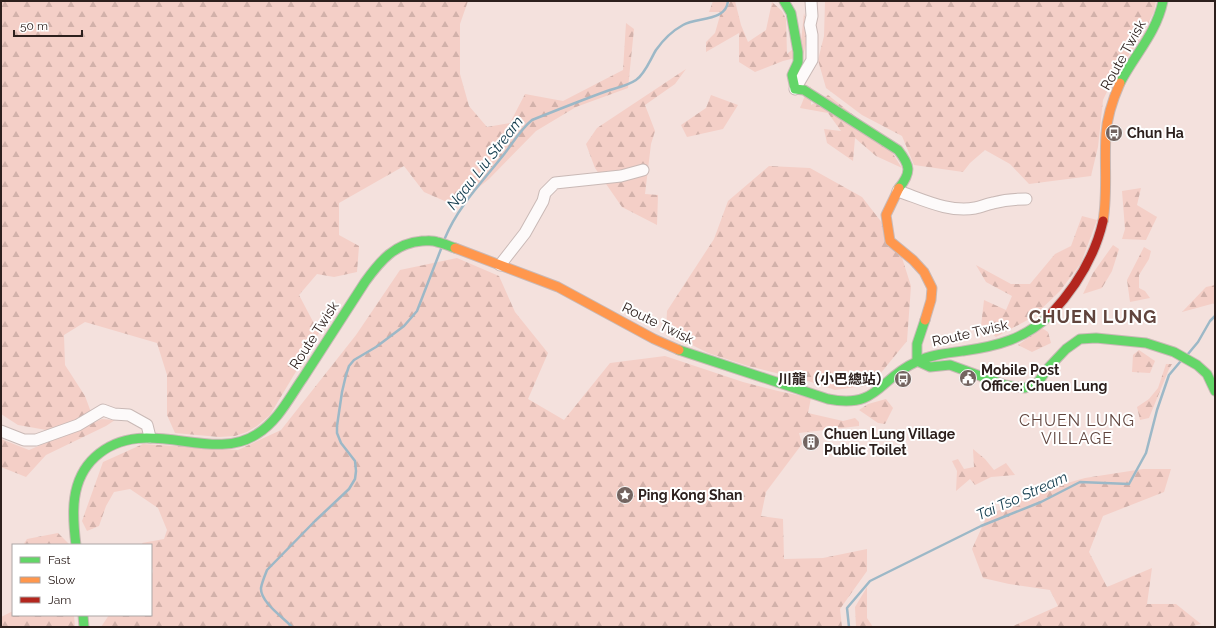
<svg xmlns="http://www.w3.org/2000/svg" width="1216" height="628" viewBox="0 0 1216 628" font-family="Raleway,'Noto Sans TC',sans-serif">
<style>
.forest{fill:url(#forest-firs)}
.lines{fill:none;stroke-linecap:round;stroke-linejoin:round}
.stream{stroke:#9cb8c7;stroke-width:2.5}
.street-casing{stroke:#c9b9b6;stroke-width:13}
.fast-casing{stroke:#c9b9b6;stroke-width:11}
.slow-casing{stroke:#c9b9b6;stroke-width:11}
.jam-casing{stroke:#c9b9b6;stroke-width:11}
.street{stroke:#fdfafa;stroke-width:11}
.fast{stroke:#63d668;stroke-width:9}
.slow{stroke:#ff974d;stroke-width:9}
.jam{stroke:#b3261e;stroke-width:9}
.labels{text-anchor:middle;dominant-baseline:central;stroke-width:4;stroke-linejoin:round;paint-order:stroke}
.street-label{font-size:14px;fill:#2d201d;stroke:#fff}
.poi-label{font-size:14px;font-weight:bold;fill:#2d201d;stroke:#fff;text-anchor:start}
.water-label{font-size:15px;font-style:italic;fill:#103a4c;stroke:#fff}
.quarter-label{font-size:16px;letter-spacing:1px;fill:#60443d;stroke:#fff}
.district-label{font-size:18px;font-weight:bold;letter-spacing:1px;fill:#60443d;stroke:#fff}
</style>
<defs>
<pattern id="forest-firs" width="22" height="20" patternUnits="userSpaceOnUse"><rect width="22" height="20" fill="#f4cfc7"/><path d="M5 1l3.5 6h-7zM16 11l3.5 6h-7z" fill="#d2b1aa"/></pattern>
</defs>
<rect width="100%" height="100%" fill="#f4e1dd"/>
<!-- forest -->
<g class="forest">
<path d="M 1,1 L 468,1 L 460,24 L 460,74 L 469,106 L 487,127 L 510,123 L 525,94 L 563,101 L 623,70 L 626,23 L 634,29 L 628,88 L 576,107 L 536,131 L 489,179 L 456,206 L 424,192 L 404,166 L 339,203 L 339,235 L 359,246 L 357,272 L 334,277 L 317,274 L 299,295 L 319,333 L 270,415 L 257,426 L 247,432 L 235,436 L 219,437 L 175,433 L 167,415 L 167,375 L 157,343 L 85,322 L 64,335 L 65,365 L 85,396 L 92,415 L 52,431 L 18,425 L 1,414 Z"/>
<path d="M 713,1 L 735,1 L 741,25 L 748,42 L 766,30 L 772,2 L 782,11 L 786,19 L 787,54 L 801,42 L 804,13 L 809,32 L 803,56 L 783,61 L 755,72 L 739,62 L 739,33 L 706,52 L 706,42 L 715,33 L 721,12 L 709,12 Z"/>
<path d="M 825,1 L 1156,1 L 1154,12 L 1140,39 L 1114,77 L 1103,100 L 1098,147 L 1091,176 L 1029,184 L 1010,164 L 985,150 L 970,163 L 963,172 L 914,165 L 902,136 L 862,115 L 826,88 L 818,60 L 824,36 Z"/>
<path d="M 686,69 L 675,84 L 645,105 L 655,131 L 651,144 L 645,194 L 658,195 L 657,225 L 622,207 L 595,168 L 586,144 L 597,128 Z"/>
<path d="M 811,86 L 811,105 L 828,95 L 870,128 L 881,135 L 902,168 L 876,156 L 855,138 L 853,161 L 827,143 L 824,129 L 841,131 L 828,113 L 800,108 L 804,98 Z"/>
<path d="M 711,95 L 738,105 L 723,129 L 687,137 L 681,125 L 706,108 Z"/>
<path d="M 769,166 L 810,168 L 862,197 L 897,242 L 911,286 L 907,341 L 871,385 L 835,390 L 808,381 L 748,366 L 708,353 L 666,332 L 667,311 L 714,239 L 728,201 Z"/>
<path d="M 1141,188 L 1137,205 L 1157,217 L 1146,240 L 1122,239 L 1125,229 L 1122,191 Z"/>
<path d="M 1082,216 L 1097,220 L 1081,263 L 1060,291 L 1033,317 L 996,337 L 981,326 L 984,300 L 1006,310 L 1012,296 L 986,282 L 976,265 L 1011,284 L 1030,284 L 1055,254 L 1071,246 Z"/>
<path d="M 1113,245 L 1119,249 L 1112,271 L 1102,288 L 1083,294 L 1093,273 Z"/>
<path d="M 1144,247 L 1151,251 L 1149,259 L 1139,275 L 1139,288 L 1145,291 L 1150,298 L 1130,302 L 1127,280 Z"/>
<path d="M 457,258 L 499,276 L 515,312 L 548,353 L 528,399 L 564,420 L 610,363 L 665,356 L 743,382 L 778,391 L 811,398 L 808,413 L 843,421 L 855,418 L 859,422 L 859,426 L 799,433 L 802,444 L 766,492 L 761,516 L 783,519 L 784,559 L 823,558 L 867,549 L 867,571 L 840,609 L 842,627 L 101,627 L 109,615 L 151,615 L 151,577 L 153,571 L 151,565 L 151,545 L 143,545 L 142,543 L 164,539 L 167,530 L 158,508 L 130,489 L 114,492 L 106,506 L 99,526 L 87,531 L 82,521 L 103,462 L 143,444 L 238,450 L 281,430 L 356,335 L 400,270 Z"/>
<path d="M 1215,285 L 1215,303 L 1182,312 L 1206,287 Z"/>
<path d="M 1042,328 L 1048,332 L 1051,343 L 1032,352 L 1018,345 Z"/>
<path d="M 1139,350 L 1155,361 L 1150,373 L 1132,372 L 1133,355 Z"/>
<path d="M 1166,364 L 1172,364 L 1169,369 L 1149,418 L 1140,420 L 1137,407 L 1149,399 L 1158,388 Z"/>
<path d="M 886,399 L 893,408 L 885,424 L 878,423 L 859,410 L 868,404 Z"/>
<path d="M 102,419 L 115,420 L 106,426 L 46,455 L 26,477 L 1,467 L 1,439 L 29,450 Z"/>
<path d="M 973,449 L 985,459 L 994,470 L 1006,463 L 1015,475 L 991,477 L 975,485 L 970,479 L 956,491 L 957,471 L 952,461 L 958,459 L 964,469 L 974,467 Z"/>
<path d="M 1143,469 L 1171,469 L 1164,492 L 1103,516 L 1089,552 L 1107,587 L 1152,568 L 1147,604 L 1176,604 L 1201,624 L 1189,627 L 1011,627 L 1058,606 L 1050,590 L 1009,584 L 983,578 L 972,549 L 987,516 L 1039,491 L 1085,478 Z"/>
<path d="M 58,533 L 70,545 L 23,545 L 27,539 Z"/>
<path d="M 867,587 L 867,618 L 873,627 L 856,627 L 855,607 Z"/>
<path d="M 13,611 L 13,615 L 74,615 L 75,627 L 1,627 L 1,617 Z"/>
</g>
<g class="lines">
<!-- stream -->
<g class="stream">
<path d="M 445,238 C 458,206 484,180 505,153 C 514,141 521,129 532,120 C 557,110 582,100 607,91 C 616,88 627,86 636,80 C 645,74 650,60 656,50 C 663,40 672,31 683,25 C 697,17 726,22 728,1"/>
<path d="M 1188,354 L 1198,342 L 1210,321 L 1215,316"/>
<path d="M 292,627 C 283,617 260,602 261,588 C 262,582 265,575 267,570 L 315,521 L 349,489 L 355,479 L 356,471 L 355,461 L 341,443 L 337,433 L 337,426 L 342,392 L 346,375 L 349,366 L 354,360 L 376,347 L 404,326 L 417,311 L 441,249"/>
<path d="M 849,627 L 847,608 L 870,581 L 981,526 L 1041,502 L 1080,482 L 1129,484 L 1146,453 L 1157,410 L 1169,375 L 1180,362"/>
</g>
<!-- street casing -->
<g class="street-casing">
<g id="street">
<path d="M 795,89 L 812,60 L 812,35 L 810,25 L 812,16 L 811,1"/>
<path d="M 898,191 C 922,199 949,213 975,208 C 981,207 987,204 993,203 C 1004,200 1015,199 1026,199"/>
<path d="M 500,265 L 525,233 L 543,201 L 545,193 L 555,183 L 621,176 L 643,170"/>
<path d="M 1,431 L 24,440 L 36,440 L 78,425 L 103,410 L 114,414 L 129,415 L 147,425 L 150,437"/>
</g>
</g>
<!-- fast casing -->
<g class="fast-casing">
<g id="fast">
<path d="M 784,1 L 791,13 L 798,52 L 798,62 L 792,75 L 795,89 L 804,90 L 898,150 C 910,165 912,172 899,188"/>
<path d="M 1120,83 C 1135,54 1156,34 1163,1"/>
<path d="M 925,320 L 917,344 L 917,361 L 930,367 L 950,365 L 1005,385 L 1025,388 L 1038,382 L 1049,367 L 1066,349 L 1080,339 L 1096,338 L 1146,343 L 1174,352 L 1197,365 L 1207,374 L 1215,391"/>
<path d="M 679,350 L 828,399 C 879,409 878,379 916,362 C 930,355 947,353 963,351 C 998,346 1025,339 1051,314"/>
<path d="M 76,545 C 72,514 70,480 95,457 C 144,412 210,465 257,434 C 278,421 289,398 303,378 C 324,346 344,314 365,282 C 380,261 395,243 422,241 C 427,241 433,240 437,242 C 443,243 449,246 455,248"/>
<path d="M 83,615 L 84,627"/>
</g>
</g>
<!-- slow casing -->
<g class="slow-casing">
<g id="slow">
<path d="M 899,188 L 886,215 L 890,241 L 913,260 L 924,272 L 932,288 L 931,300 L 925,320"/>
<path d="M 1103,221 C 1108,192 1104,163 1106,134 C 1107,116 1113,99 1120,83"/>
<path d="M 455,248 L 558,287 L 654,339 L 679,350"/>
</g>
</g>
<!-- jam casing -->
<g class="jam-casing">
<path id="jam" d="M 1051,314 C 1075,288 1095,256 1103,221"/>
</g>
<!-- street -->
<use href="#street" class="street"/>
<!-- fast -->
<use href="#fast" class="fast"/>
<!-- slow -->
<use href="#slow" class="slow"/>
<!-- jam -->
<use href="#jam" class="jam"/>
</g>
<!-- icons -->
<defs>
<g id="bus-disc" transform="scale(0.9)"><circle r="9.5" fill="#736460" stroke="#fff"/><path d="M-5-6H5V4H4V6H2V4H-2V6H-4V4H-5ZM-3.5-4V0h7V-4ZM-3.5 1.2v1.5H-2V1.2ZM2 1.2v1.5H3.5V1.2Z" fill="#fff"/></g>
<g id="civic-disc" transform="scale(0.9)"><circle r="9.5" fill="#736460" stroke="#fff"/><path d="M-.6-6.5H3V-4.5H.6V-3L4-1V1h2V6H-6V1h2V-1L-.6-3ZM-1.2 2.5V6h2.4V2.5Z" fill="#fff"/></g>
<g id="building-disc" transform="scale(0.9)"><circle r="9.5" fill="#736460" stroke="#fff"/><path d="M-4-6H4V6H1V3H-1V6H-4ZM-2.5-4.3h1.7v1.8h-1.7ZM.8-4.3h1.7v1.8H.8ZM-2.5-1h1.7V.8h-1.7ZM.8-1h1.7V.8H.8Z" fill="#fff"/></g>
<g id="sight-disc" transform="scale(0.9)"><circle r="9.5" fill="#736460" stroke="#fff"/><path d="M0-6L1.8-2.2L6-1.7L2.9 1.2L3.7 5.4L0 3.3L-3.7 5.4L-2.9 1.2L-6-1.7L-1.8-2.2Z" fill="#fff"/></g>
</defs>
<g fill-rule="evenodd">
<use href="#bus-disc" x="1114" y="133"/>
<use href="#civic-disc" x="968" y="378"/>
<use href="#bus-disc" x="903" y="379"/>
<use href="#building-disc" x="811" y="442"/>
<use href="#sight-disc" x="625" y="495"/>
</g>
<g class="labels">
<!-- street labels -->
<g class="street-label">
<text transform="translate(1123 55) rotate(-61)">Route Twisk</text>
<text transform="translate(658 323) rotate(26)">Route Twisk</text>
<text transform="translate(970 333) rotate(-13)">Route Twisk</text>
<text transform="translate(314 335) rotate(-57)">Route Twisk</text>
</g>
<!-- poi labels -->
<g class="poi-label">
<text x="1127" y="133">Chun Ha</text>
<text x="981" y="370">Mobile Post<tspan x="981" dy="16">Office: Chuen Lung</tspan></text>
<text x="890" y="379" text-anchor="end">川龍（小巴總站）</text>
<text x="824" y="434">Chuen Lung Village<tspan x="824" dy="16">Public Toilet</tspan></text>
<text x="638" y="495">Ping Kong Shan</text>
</g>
<!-- water labels -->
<g class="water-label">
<text transform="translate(485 163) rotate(-52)">Ngau Liu Stream</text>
<text transform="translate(1022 496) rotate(-24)">Tai Tso Stream</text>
</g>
<!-- quarter labels -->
<g class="quarter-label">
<text x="1077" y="420">CHUEN LUNG<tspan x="1077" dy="18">VILLAGE</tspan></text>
</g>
<!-- district labels -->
<g class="district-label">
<text x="1093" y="316">CHUEN LUNG</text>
</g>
</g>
<!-- border -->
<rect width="1216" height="628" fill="none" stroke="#2d201d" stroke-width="4"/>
<!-- legend -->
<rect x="12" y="544" width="140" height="72" fill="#ffffff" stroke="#aba6a5"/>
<rect x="20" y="557" width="20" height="6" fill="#63d668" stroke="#aba6a5"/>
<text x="48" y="564" font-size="12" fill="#2d201d">Fast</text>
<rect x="20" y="577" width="20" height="6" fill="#ff974d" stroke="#aba6a5"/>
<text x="48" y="584" font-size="12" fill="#2d201d">Slow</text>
<rect x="20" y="597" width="20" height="6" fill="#b3261e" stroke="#aba6a5"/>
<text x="48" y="604" font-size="12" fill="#2d201d">Jam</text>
<!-- scale -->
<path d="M14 30v6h68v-6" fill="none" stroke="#2d201d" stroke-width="2"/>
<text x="20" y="30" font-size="12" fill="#2d201d" stroke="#ffffff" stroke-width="3" paint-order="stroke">50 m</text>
</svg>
